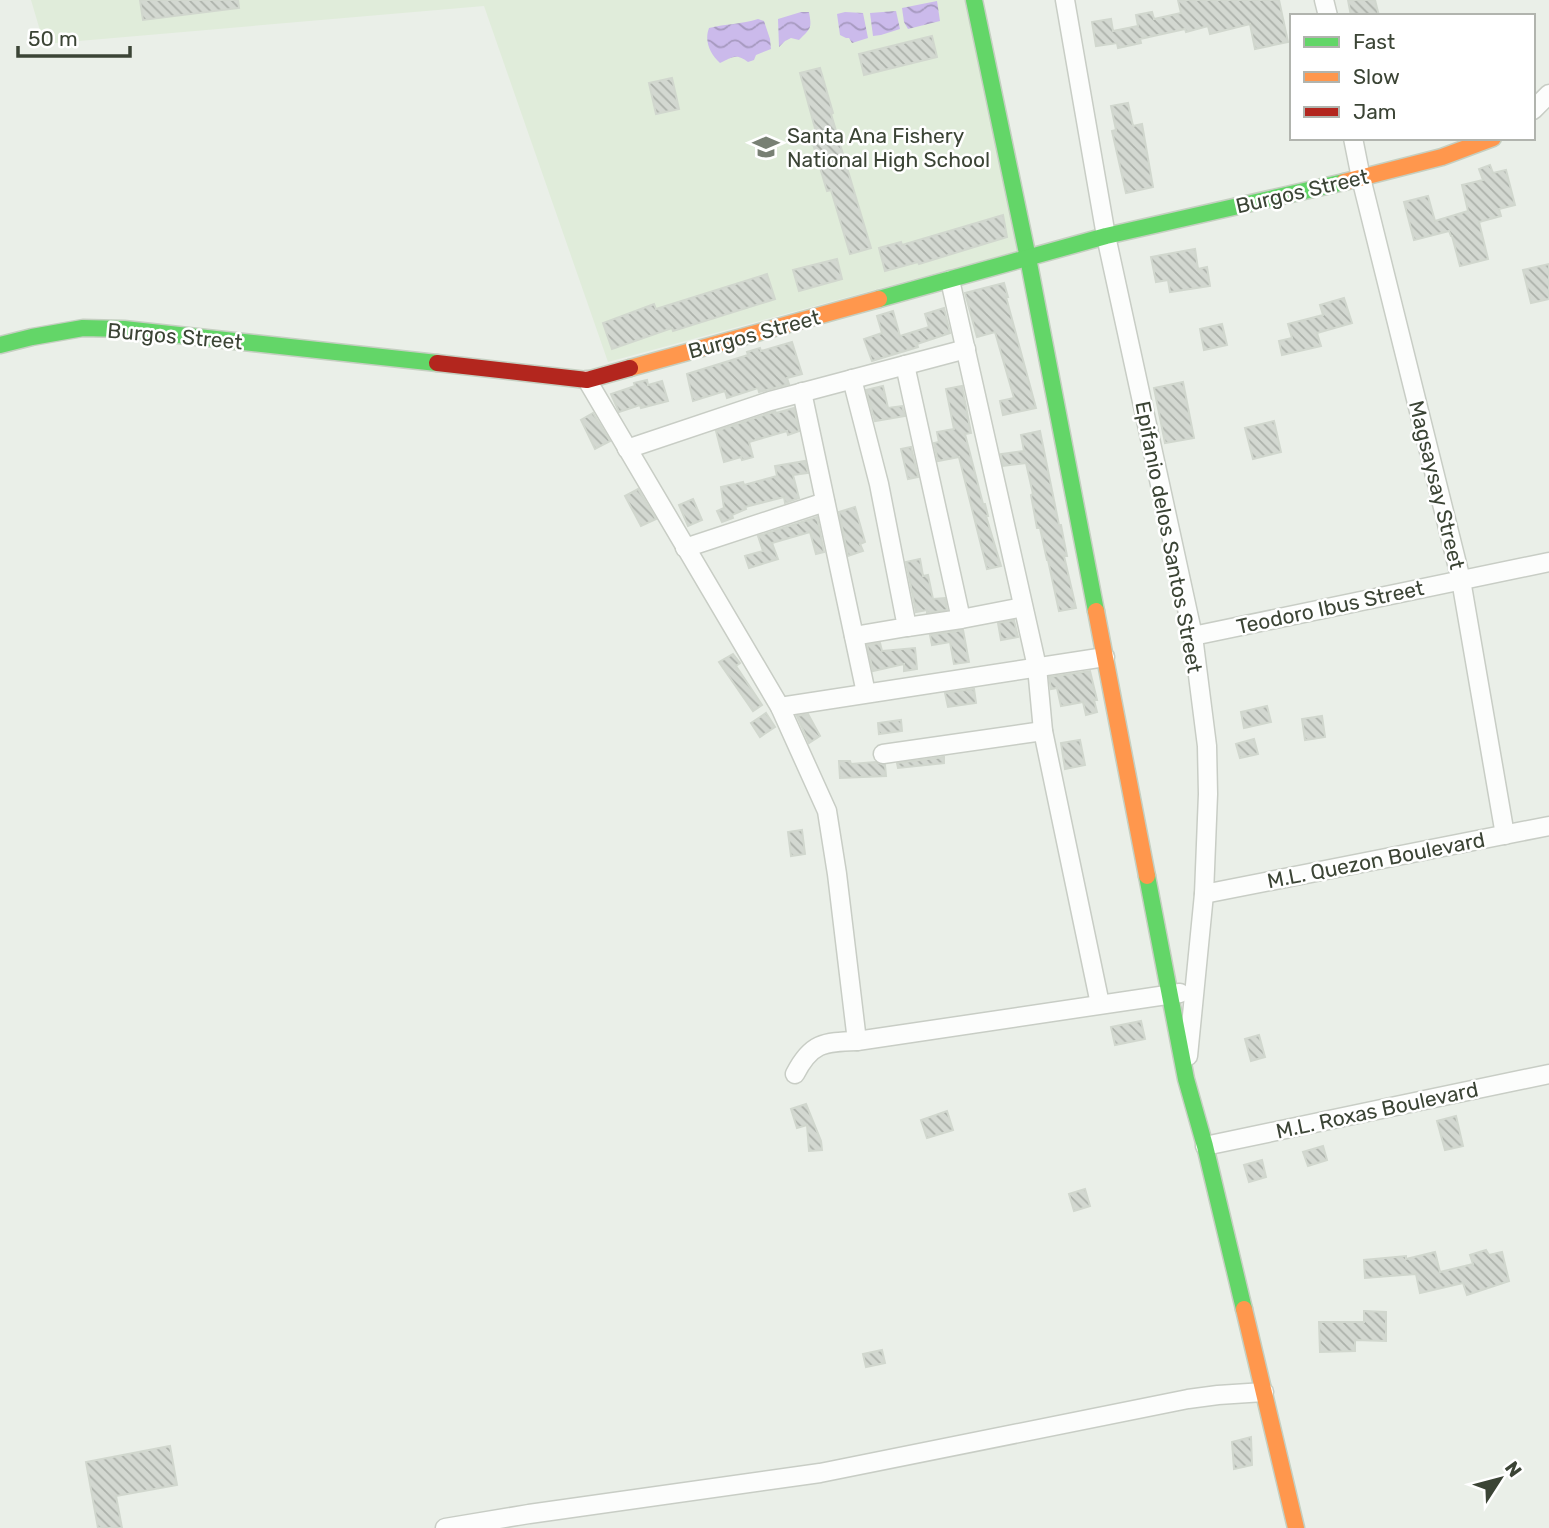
<svg xmlns="http://www.w3.org/2000/svg" width="1549" height="1528" viewBox="0 0 1549 1528" font-family="Rubik,sans-serif">
<style>
.education{fill:#e0ecda}
.water{fill:url(#water-waves)}
.building{fill:url(#building-back-hatch);stroke:#d1d7ce;stroke-width:2}
.lines{fill:none;stroke-linecap:round;stroke-linejoin:round}
.street-casing{stroke:#c8cdc5;stroke-width:21}
.fast-casing{stroke:#c5cfc1;stroke-width:19}
.slow-casing{stroke:#c5cfc1;stroke-width:19}
.jam-casing{stroke:#c5cfc1;stroke-width:19}
.street{stroke:#fcfdfc;stroke-width:18}
.fast{stroke:#63d668;stroke-width:16}
.slow{stroke:#ff974d;stroke-width:16}
.jam{stroke:#b3261e;stroke-width:16}
.labels{text-anchor:middle;dominant-baseline:central;stroke-width:5;stroke-linejoin:round;paint-order:stroke}
.poi-label{font-size:21px;fill:#3b4435;stroke:#fff;text-anchor:start}
.street-label{font-size:21px;fill:#3b4435;stroke:#fff}
</style>
<defs>
<pattern id="water-waves" width="16" height="10" patternUnits="userSpaceOnUse" patternTransform="scale(1.75)"><rect width="16" height="10" fill="#cbbaeb"/><path d="M0 5q4-4 8 0t8 0" fill="none" stroke="#a699bf"/></pattern>
<pattern id="building-back-hatch" width="6" height="6" patternUnits="userSpaceOnUse" patternTransform="scale(1.75)"><rect width="6" height="6" fill="#d3d8d1"/><path d="M-1 5l2 2M0 0l6 6M5-1l2 2" fill="none" stroke="#acb1aa"/></pattern>
</defs>
<rect width="100%" height="100%" fill="#eaefe8"/>
<!-- education -->
<path class="education" d="M 31,0 L 966,0 L 1022,250 L 608,362 L 484,6 L 44,44 Z"/>
<!-- water -->
<g class="water">
<path d="M 937,1 L 940,21 L 908,29 L 904,22 L 902,8 Z"/>
<path d="M 896,11 L 900,29 L 881,35 L 873,36 L 870,13 Z"/>
<path d="M 801,12 L 809,12 C 812,29 811,28 799,40 L 791,38 L 785,41 L 779,47 L 778,19 Z"/>
<path d="M 845,12 L 863,13 L 868,38 L 852,43 L 849,38 L 846,38 L 840,35 L 837,14 Z"/>
<path d="M 758,19 L 764,21 L 770,39 L 771,49 L 756,55 L 754,60 L 748,62 C 736,53 733,57 720,63 C 710,54 704,41 709,28 C 725,24 742,24 758,19 Z"/>
</g>
<!-- building -->
<g class="building">
<path d="M 140,0 L 238,0 L 239,8 L 143,20 Z"/>
<path d="M 1178,0 L 1279,0 L 1288,42 L 1255,49 L 1250,24 L 1210,34 L 1208,26 L 1186,32 L 1185,29 L 1140,39 L 1141,43 L 1118,48 L 1117,43 L 1096,46 L 1092,22 L 1111,19 L 1113,31 L 1138,26 L 1136,15 L 1152,12 L 1154,19 L 1181,13 Z"/>
<path d="M 1348,0 L 1375,0 L 1379,16 L 1351,16 Z"/>
<path d="M 932,36 L 937,57 L 864,75 L 859,54 Z"/>
<path d="M 820,68 L 833,113 L 831,114 L 871,248 L 850,254 L 831,190 L 827,191 L 810,134 L 816,132 L 800,73 Z"/>
<path d="M 672,78 L 679,109 L 656,114 L 649,83 Z"/>
<path d="M 1128,103 L 1133,126 L 1142,124 L 1153,187 L 1126,193 L 1112,131 L 1116,130 L 1111,106 Z"/>
<path d="M 1490,165 L 1493,173 L 1506,170 L 1515,205 L 1499,209 L 1501,216 L 1479,222 L 1488,259 L 1460,266 L 1452,236 L 1451,236 L 1449,231 L 1414,240 L 1404,202 L 1428,196 L 1435,221 L 1468,211 L 1462,185 L 1483,180 L 1479,169 Z"/>
<path d="M 1003,215 L 1007,237 L 919,264 L 918,262 L 885,271 L 879,248 L 901,242 L 902,245 Z"/>
<path d="M 1195,249 L 1198,269 L 1207,267 L 1210,286 L 1170,292 L 1168,280 L 1156,282 L 1151,257 Z"/>
<path d="M 837,259 L 842,279 L 799,291 L 793,270 Z"/>
<path d="M 1549,264 L 1549,299 L 1531,303 L 1523,270 Z"/>
<path d="M 767,274 L 775,299 L 673,331 L 672,328 L 612,349 L 603,323 L 654,304 L 656,309 Z"/>
<path d="M 1004,283 L 1008,297 L 1006,297 L 1036,408 L 1003,415 L 1000,401 L 1014,398 L 995,332 L 977,337 L 965,293 Z"/>
<path d="M 1344,298 L 1352,323 L 1317,333 L 1321,346 L 1282,355 L 1279,341 L 1292,338 L 1288,324 L 1323,315 L 1320,305 Z"/>
<path d="M 944,308 L 950,333 L 917,344 L 918,347 L 872,361 L 864,339 L 882,333 L 877,316 L 893,311 L 900,336 L 929,327 L 925,314 Z"/>
<path d="M 1222,324 L 1227,345 L 1204,350 L 1200,329 Z"/>
<path d="M 792,342 L 802,374 L 787,378 L 789,384 L 759,392 L 758,388 L 727,398 L 725,391 L 693,401 L 687,374 L 748,355 L 747,352 L 760,348 L 761,351 Z"/>
<path d="M 647,380 L 648,385 L 662,381 L 668,401 L 641,408 L 640,405 L 619,412 L 611,394 L 635,386 L 634,383 Z"/>
<path d="M 1183,382 L 1194,438 L 1165,443 L 1154,388 Z"/>
<path d="M 883,386 L 888,408 L 902,406 L 905,416 L 875,421 L 866,390 Z"/>
<path d="M 962,386 L 971,433 L 965,434 L 983,504 L 985,504 L 988,516 L 986,516 L 1001,566 L 987,569 L 959,457 L 938,461 L 934,443 L 939,442 L 937,432 L 954,429 L 946,389 Z"/>
<path d="M 794,408 L 799,431 L 788,435 L 787,431 L 749,442 L 753,457 L 742,460 L 741,457 L 724,462 L 716,431 L 773,412 L 775,411 L 776,413 Z"/>
<path d="M 593,413 L 610,441 L 595,449 L 581,420 Z"/>
<path d="M 1274,421 L 1281,452 L 1253,459 L 1245,428 Z"/>
<path d="M 1040,431 L 1059,525 L 1061,525 L 1064,541 L 1067,556 L 1064,556 L 1076,608 L 1059,611 L 1048,560 L 1047,560 L 1040,528 L 1037,528 L 1031,495 L 1033,494 L 1026,463 L 1003,466 L 1001,454 L 1024,451 L 1021,435 Z"/>
<path d="M 911,447 L 918,477 L 908,479 L 901,449 Z"/>
<path d="M 805,461 L 808,473 L 793,475 L 799,498 L 785,503 L 784,497 L 745,507 L 746,509 L 732,515 L 733,518 L 722,522 L 717,511 L 724,508 L 721,487 L 743,482 L 744,485 L 777,476 L 775,466 Z"/>
<path d="M 638,489 L 656,519 L 641,526 L 625,496 Z"/>
<path d="M 693,499 L 702,520 L 688,526 L 679,505 Z"/>
<path d="M 855,507 L 865,542 L 860,544 L 863,551 L 848,556 L 839,512 Z"/>
<path d="M 817,517 L 824,552 L 816,554 L 810,532 L 772,543 L 778,559 L 749,568 L 745,556 L 763,551 L 758,536 Z"/>
<path d="M 920,559 L 923,576 L 928,575 L 933,599 L 945,598 L 947,610 L 927,613 L 927,610 L 916,612 L 906,562 Z"/>
<path d="M 1014,620 L 1018,637 L 1001,640 L 998,623 Z"/>
<path d="M 963,630 L 969,662 L 954,664 L 950,642 L 932,645 L 930,635 Z"/>
<path d="M 880,643 L 882,651 L 915,648 L 917,669 L 904,671 L 904,664 L 873,671 L 867,645 Z"/>
<path d="M 733,654 L 740,663 L 736,666 L 762,705 L 753,711 L 719,662 Z"/>
<path d="M 1090,671 L 1097,700 L 1094,700 L 1097,712 L 1086,715 L 1083,702 L 1061,706 L 1057,688 L 1051,689 L 1049,677 Z"/>
<path d="M 974,689 L 976,703 L 948,707 L 945,693 Z"/>
<path d="M 1267,706 L 1271,722 L 1244,728 L 1241,712 Z"/>
<path d="M 766,713 L 775,727 L 760,737 L 751,723 Z"/>
<path d="M 808,714 L 820,736 L 809,743 L 797,716 Z"/>
<path d="M 1322,716 L 1325,737 L 1305,740 L 1302,719 Z"/>
<path d="M 901,720 L 902,731 L 879,734 L 878,723 Z"/>
<path d="M 1254,739 L 1258,754 L 1240,758 L 1236,744 Z"/>
<path d="M 1080,740 L 1085,765 L 1065,769 L 1061,743 Z"/>
<path d="M 944,757 L 944,763 L 898,768 L 897,763 Z"/>
<path d="M 839,761 L 850,761 L 851,764 L 876,762 L 885,765 L 886,776 L 840,778 Z"/>
<path d="M 802,830 L 805,854 L 791,856 L 788,832 Z"/>
<path d="M 1141,1021 L 1145,1039 L 1115,1045 L 1111,1027 Z"/>
<path d="M 1259,1035 L 1265,1057 L 1251,1061 L 1245,1039 Z"/>
<path d="M 806,1104 L 821,1141 L 822,1150 L 809,1151 L 807,1125 L 797,1128 L 791,1109 Z"/>
<path d="M 947,1111 L 953,1130 L 927,1138 L 921,1120 Z"/>
<path d="M 1456,1116 L 1463,1146 L 1445,1150 L 1437,1121 Z"/>
<path d="M 1323,1146 L 1327,1160 L 1308,1166 L 1303,1152 Z"/>
<path d="M 1262,1160 L 1266,1177 L 1249,1182 L 1244,1165 Z"/>
<path d="M 1085,1189 L 1090,1206 L 1074,1211 L 1069,1194 Z"/>
<path d="M 1486,1250 L 1489,1255 L 1502,1252 L 1509,1281 L 1467,1295 L 1463,1283 L 1420,1293 L 1416,1274 L 1365,1278 L 1364,1260 L 1406,1256 L 1406,1259 L 1435,1252 L 1440,1272 L 1473,1264 L 1470,1255 Z"/>
<path d="M 1364,1311 L 1386,1312 L 1386,1341 L 1355,1340 L 1355,1351 L 1320,1352 L 1319,1322 L 1364,1322 Z"/>
<path d="M 882,1350 L 885,1363 L 866,1367 L 863,1354 Z"/>
<path d="M 1251,1437 L 1252,1465 L 1234,1469 L 1232,1442 Z"/>
<path d="M 170,1446 L 177,1485 L 116,1496 L 122,1528 L 98,1528 L 86,1462 Z"/>
</g>
<g class="lines">
<!-- street casing -->
<g class="street-casing">
<g id="street">
<path d="M 1065,0 L 1106,236 L 1193,636 L 1207,746 L 1208,794 L 1204,894 L 1188,1056"/>
<path d="M 1324,0 L 1328,16"/>
<path d="M 1533,110 L 1549,94"/>
<path d="M 1353,138 L 1361,178 L 1461,580 L 1505,835"/>
<path d="M 950,280 L 1037,667 L 1043,731 L 1100,1004"/>
<path d="M 905,365 L 961,619 L 907,627"/>
<path d="M 852,379 L 879,484 L 907,627 L 854,636"/>
<path d="M 587,380 L 780,707 L 827,811 L 837,874 L 857,1041"/>
<path d="M 802,392 L 866,693"/>
<path d="M 627,449 L 770,401 L 966,349"/>
<path d="M 685,548 L 825,502"/>
<path d="M 961,619 L 1023,607"/>
<path d="M 1193,636 L 1549,562"/>
<path d="M 780,707 L 1105,657"/>
<path d="M 883,754 L 1043,731"/>
<path d="M 1204,894 L 1549,826"/>
<path d="M 795,1074 C 811,1043 823,1042 857,1041 L 1180,993"/>
<path d="M 1205,1146 L 1549,1074"/>
<path d="M 445,1528 L 529,1514 L 820,1473 L 1188,1399 L 1218,1395 L 1264,1392"/>
</g>
</g>
<!-- fast casing -->
<g class="fast-casing">
<g id="fast">
<path d="M 974,0 L 1028,258 L 1096,611"/>
<path d="M 879,299 L 1106,236 L 1344,182"/>
<path d="M 0,345 L 32,337 L 83,328 L 124,329 L 437,363"/>
<path d="M 1147,876 L 1186,1079 L 1205,1146 L 1244,1309"/>
</g>
</g>
<!-- slow casing -->
<g class="slow-casing">
<g id="slow">
<path d="M 1344,182 L 1442,157 L 1493,138"/>
<path d="M 630,368 L 879,299"/>
<path d="M 1096,611 L 1147,876"/>
<path d="M 1244,1309 L 1296,1528"/>
</g>
</g>
<!-- jam casing -->
<g class="jam-casing">
<path id="jam" d="M 437,363 L 587,380 L 630,368"/>
</g>
<!-- street -->
<use href="#street" class="street"/>
<!-- fast -->
<use href="#fast" class="fast"/>
<!-- slow -->
<use href="#slow" class="slow"/>
<!-- jam -->
<use href="#jam" class="jam"/>
</g>
<!-- icons -->
<defs>
<g id="school-bare" transform="scale(2.1)"><path d="M0-5L7-2L0 1L-7-2ZM-4 1L0 2.5L4 1V4Q0 6-4 4Z" fill="#788074" stroke="#fff" stroke-width="2.5" paint-order="stroke"/></g>
</defs>
<g fill-rule="evenodd">
<use href="#school-bare" x="766" y="147"/>
</g>
<g class="labels">
<!-- poi labels -->
<g class="poi-label">
<text x="787" y="135">Santa Ana Fishery<tspan x="787" dy="24">National High School</tspan></text>
</g>
<!-- street labels -->
<g class="street-label">
<text transform="translate(1302 191) rotate(-13)">Burgos Street</text>
<text transform="translate(754 334) rotate(-15)">Burgos Street</text>
<text transform="translate(175 336) rotate(5)">Burgos Street</text>
<text transform="translate(1437 485) rotate(76)">Magsaysay Street</text>
<text transform="translate(1169 537) rotate(79)">Epifanio delos Santos Street</text>
<text transform="translate(1330 607) rotate(-12)">Teodoro Ibus Street</text>
<text transform="translate(1376 860) rotate(-11)">M.L. Quezon Boulevard</text>
<text transform="translate(1377 1110) rotate(-12)">M.L. Roxas Boulevard</text>
</g>
</g>
<!-- legend -->
<rect x="1290" y="14" width="245" height="126" fill="#ffffff" stroke="#b1b4ae" stroke-width="2"/>
<rect x="1304" y="37" width="35" height="10" fill="#63d668" stroke="#b1b4ae" stroke-width="2"/>
<text x="1353" y="49" font-size="21" fill="#3b4435">Fast</text>
<rect x="1304" y="72" width="35" height="10" fill="#ff974d" stroke="#b1b4ae" stroke-width="2"/>
<text x="1353" y="84" font-size="21" fill="#3b4435">Slow</text>
<rect x="1304" y="107" width="35" height="10" fill="#b3261e" stroke="#b1b4ae" stroke-width="2"/>
<text x="1353" y="119" font-size="21" fill="#3b4435">Jam</text>
<!-- north arrow -->
<g transform="translate(1500 1479) rotate(54)" stroke="#ffffff" stroke-width="5" paint-order="stroke">
<path d="M0-5L12 26L0 18L-12 26Z" fill="#3b4435"/>
<text y="-10" font-size="19" font-weight="bold" text-anchor="middle" fill="#3b4435">N</text>
</g>
<!-- scale -->
<path d="M18 46v10h112v-10" fill="none" stroke="#3b4435" stroke-width="3.5"/>
<text x="28" y="46" font-size="21" fill="#3b4435" stroke="#ffffff" stroke-width="5" paint-order="stroke">50 m</text>
</svg>
